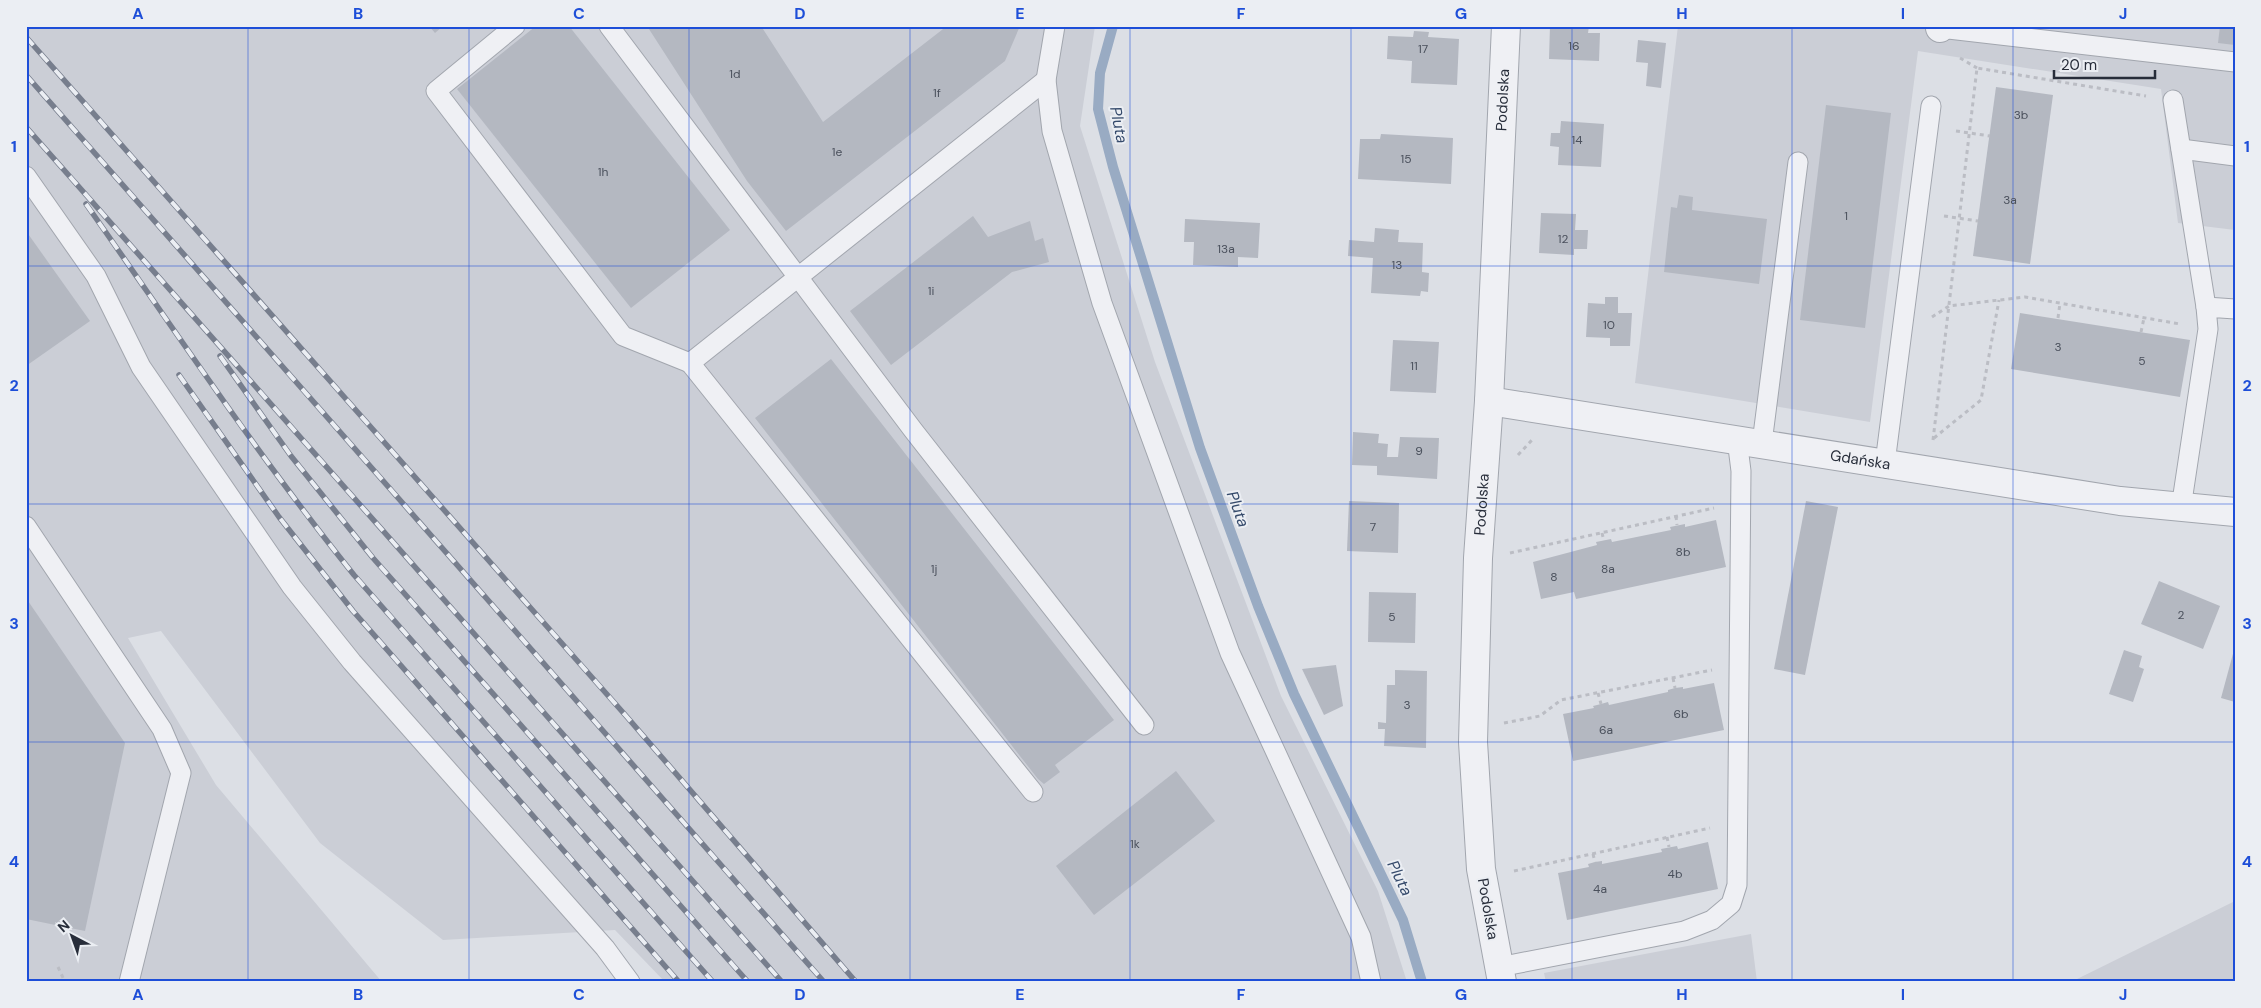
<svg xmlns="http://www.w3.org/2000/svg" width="2261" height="1008" viewBox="0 0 2261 1008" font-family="'DM Sans',sans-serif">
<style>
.built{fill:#cbced6}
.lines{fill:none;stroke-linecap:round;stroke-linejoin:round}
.stream{stroke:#99abc3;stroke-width:10}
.building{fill:#b4b8c1}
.service-casing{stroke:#a2a6ae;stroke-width:21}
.minor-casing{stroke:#a2a6ae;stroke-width:30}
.path{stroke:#bbbdc4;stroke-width:3;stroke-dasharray:4 4;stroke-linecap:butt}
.service{stroke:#eff0f4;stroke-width:19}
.minor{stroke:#eff0f4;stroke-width:28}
.rail-casing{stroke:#777e8d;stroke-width:5.5}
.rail{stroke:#ebeef3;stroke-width:4;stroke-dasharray:11;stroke-linecap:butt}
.grid{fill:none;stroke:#1d4ed8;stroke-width:1;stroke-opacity:0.55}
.labels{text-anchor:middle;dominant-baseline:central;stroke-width:4;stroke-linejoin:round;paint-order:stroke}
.number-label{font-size:12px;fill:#4a505c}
.street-label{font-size:15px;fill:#272d3a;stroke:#ebeef3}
.water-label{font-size:16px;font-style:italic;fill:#354a6b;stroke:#ebeef3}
.neatline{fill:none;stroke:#1d4ed8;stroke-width:2}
.grid-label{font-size:16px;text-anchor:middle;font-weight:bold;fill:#1d4ed8}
</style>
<rect width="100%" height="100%" fill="#dcdfe5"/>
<!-- built -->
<g class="built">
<path d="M 26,26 L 1095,26 L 1080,126 L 1155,362 L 1281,696 L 1378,891 L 1407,982 L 665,982 L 615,930 L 443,940 L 320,843 L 161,631 L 128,638 L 216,785 L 382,982 L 26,982 Z"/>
<path d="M 1678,26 L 2235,26 L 2235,230 L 2178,223 L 2161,89 L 1918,51 L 1870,422 L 1635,383 Z"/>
<path d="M 2235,901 L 2235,982 L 2071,982 Z"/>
<path d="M 1751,934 L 1757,982 L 1546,982 L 1544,973 Z"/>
</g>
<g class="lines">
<!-- stream -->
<path class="stream" d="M 1113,26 L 1100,73 L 1098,109 L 1113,167 L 1200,448 L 1258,606 L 1294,694 L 1403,920 L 1422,982"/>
</g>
<!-- building -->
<g class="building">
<path d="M 429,26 L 443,26 L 435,33 Z"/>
<path d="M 536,26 L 569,26 L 730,230 L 631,308 L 457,89 Z"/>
<path d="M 647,26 L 761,26 L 823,122 L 947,26 L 1020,26 L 1005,61 L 786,231 L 747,181 Z"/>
<path d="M 1550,26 L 1589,26 L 1588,33 L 1600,33 L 1599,61 L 1549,59 Z"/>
<path d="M 2220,26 L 2235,26 L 2235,45 L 2218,43 Z"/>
<path d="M 1414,31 L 1429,32 L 1428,37 L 1459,39 L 1457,85 L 1411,83 L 1412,61 L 1387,59 L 1388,36 L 1413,37 Z"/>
<path d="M 1638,40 L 1666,43 L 1661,88 L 1646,86 L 1648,63 L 1636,62 Z"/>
<path d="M 1996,87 L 2053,95 L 2030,264 L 1973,256 Z"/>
<path d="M 1826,105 L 1891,113 L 1865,328 L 1800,320 Z"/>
<path d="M 1561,121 L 1604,124 L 1601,167 L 1558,165 L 1559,147 L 1550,146 L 1551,133 L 1560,133 Z"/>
<path d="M 1381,134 L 1453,138 L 1451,184 L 1358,179 L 1360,139 L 1380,139 Z"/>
<path d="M 1679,195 L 1693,197 L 1692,210 L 1767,219 L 1759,284 L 1664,272 L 1671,207 L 1677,208 Z"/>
<path d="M 1541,213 L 1576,214 L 1575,230 L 1588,230 L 1587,249 L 1574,249 L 1574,255 L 1539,253 Z"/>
<path d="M 973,216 L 988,237 L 1030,221 L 1035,241 L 1043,238 L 1049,262 L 1012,272 L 891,365 L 850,311 Z"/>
<path d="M 1185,219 L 1260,223 L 1258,258 L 1238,257 L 1238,267 L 1193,265 L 1194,242 L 1184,242 Z"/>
<path d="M 1375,228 L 1399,230 L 1398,242 L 1423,243 L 1422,272 L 1429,273 L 1428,292 L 1421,291 L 1420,296 L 1371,293 L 1373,258 L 1348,256 L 1349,240 L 1374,242 Z"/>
<path d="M 26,231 L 90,321 L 26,366 Z"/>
<path d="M 1605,297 L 1618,297 L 1618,313 L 1632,313 L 1630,346 L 1610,346 L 1610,338 L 1586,337 L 1588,303 L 1605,304 Z"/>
<path d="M 2020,313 L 2190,340 L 2180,397 L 2011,369 Z"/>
<path d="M 1393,340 L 1439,342 L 1436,393 L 1390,391 Z"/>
<path d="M 831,359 L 1114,720 L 1055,765 L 1060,772 L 1044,784 L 1038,779 L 755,418 Z"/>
<path d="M 1353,432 L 1379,434 L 1378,443 L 1388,444 L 1387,457 L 1398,457 L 1400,437 L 1439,438 L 1437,479 L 1377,475 L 1377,466 L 1352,465 Z"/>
<path d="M 1349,501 L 1399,503 L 1398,553 L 1347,551 Z"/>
<path d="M 1806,501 L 1838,507 L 1805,675 L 1774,669 Z"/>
<path d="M 1716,520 L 1726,567 L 1576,599 L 1574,592 L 1541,599 L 1533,562 L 1597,545 L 1596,542 L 1611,539 L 1612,542 L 1671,530 L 1670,527 L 1685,524 L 1685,527 Z"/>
<path d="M 2159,581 L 2220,606 L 2203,649 L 2141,624 Z"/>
<path d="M 1369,592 L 1416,593 L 1415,643 L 1368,642 Z"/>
<path d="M 26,598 L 125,743 L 85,931 L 26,919 Z"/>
<path d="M 2124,650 L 2142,656 L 2139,667 L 2144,669 L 2133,702 L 2109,694 Z"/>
<path d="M 2234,650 L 2235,650 L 2235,702 L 2221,698 Z"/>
<path d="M 1336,665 L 1343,706 L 1324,715 L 1302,669 Z"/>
<path d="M 1395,670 L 1427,671 L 1426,748 L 1384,746 L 1385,729 L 1378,729 L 1378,722 L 1386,723 L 1387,685 L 1395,685 Z"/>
<path d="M 1714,683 L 1724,730 L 1573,761 L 1563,714 L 1594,708 L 1593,706 L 1601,704 L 1608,702 L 1609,705 L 1668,692 L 1668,690 L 1675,688 L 1683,687 L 1683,689 Z"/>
<path d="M 1176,771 L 1215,821 L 1094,915 L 1056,866 Z"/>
<path d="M 1708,842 L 1718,889 L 1567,920 L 1558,873 L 1589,867 L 1588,864 L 1595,862 L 1602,861 L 1602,864 L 1662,852 L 1661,849 L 1677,846 L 1678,849 Z"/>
</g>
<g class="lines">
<!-- service casing -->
<g class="service-casing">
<g id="service">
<path d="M 515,26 L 436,91 L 623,336 L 690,363 L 1046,80"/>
<path d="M 609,26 L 913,430 L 1144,725"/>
<path d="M 1055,26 L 1046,80 L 1052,131 L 1102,303 L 1230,653 L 1361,937 L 1371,982"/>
<path d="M 1940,28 L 2235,62"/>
<path d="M 2173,100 L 2206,307"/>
<path d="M 2181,149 L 2235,156"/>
<path d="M 26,176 L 96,276 L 141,367 L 292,587 L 352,662 L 605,948 L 630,982"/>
<path d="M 690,363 L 1033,792"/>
<path d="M 1762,443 L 1798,162"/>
<path d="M 1885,463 L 1931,106"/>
<path d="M 2181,508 L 2208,329 L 2206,307 L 2235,309"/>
<path d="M 26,526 L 162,729 L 181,773 L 129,982"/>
<path d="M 1499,967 L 1684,931 L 1712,920 L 1731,904 L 1737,885 L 1741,471 L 1737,439"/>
</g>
</g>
<!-- minor casing -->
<g class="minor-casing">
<g id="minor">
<path d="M 1940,28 L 1941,26"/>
<path id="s1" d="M 1489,401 L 2120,501 L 2235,512"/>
<path id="s2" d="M 1502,982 L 1481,869 L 1473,742 L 1478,558 L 1489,401 L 1506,26"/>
</g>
</g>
<!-- path -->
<g class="path">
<path d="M 1960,58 L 1977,68"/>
<path d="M 1956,131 L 1990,136"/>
<path d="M 1944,216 L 1978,221"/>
<path d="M 1932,317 L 1949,306 L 2025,297 L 2180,324"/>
<path d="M 2058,318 L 2060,303"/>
<path d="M 2141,332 L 2144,318"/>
<path d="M 1934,438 L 1981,400 L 1999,300"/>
<path d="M 1933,440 L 1977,68 L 2146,96"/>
<path d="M 1518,455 L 1532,440"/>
<path d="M 1676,516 L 1677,525"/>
<path d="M 1602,533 L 1604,541"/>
<path d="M 1510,553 L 1714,508"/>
<path d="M 1673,678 L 1675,688"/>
<path d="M 1598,693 L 1601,704"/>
<path d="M 1504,723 L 1540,716 L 1561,700 L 1712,670"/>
<path d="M 1667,837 L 1669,847"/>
<path d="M 1593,854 L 1595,862"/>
<path d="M 1514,871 L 1710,828"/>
<path d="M 58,967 L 65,982"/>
</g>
<!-- service -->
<use href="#service" class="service"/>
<!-- minor -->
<use href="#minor" class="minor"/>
<!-- rail casing -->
<g class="rail-casing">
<g id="rail">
<path d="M 26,37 L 627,717 L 856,982"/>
<path d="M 26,75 L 824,982"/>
<path d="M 26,127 L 782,982"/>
<path d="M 86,204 C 174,329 258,456 354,575 L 713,982"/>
<path d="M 220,356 L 291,456 L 373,558 L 748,982"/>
<path d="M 179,375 L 279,517 L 353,611 L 679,982"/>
</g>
</g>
<!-- rail -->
<use href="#rail" class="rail"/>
</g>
<!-- grid -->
<path class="grid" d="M 248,26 L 248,982M 469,26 L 469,982M 689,26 L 689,982M 910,26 L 910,982M 1130,26 L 1130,982M 1351,26 L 1351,982M 1572,26 L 1572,982M 1792,26 L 1792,982M 2013,26 L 2013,982M 26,266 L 2235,266M 26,504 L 2235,504M 26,742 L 2235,742"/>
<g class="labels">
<!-- number labels -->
<g class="number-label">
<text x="1574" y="46">16</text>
<text x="1423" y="49">17</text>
<text x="735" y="74">1d</text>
<text x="937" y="93">1f</text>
<text x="2021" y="115">3b</text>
<text x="1577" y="140">14</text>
<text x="837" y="152">1e</text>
<text x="1406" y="159">15</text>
<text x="603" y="172">1h</text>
<text x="2010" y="200">3a</text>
<text x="1846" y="216">1</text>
<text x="1563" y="239">12</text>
<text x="1226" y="249">13a</text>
<text x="1397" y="265">13</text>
<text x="931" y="291">1i</text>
<text x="1609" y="325">10</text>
<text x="2058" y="347">3</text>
<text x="2142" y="361">5</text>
<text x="1414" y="366">11</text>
<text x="1419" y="451">9</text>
<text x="1373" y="527">7</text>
<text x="1683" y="552">8b</text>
<text x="934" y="569">1j</text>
<text x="1608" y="569">8a</text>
<text x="1554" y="577">8</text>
<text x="2181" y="615">2</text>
<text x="1392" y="617">5</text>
<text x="1407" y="705">3</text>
<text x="1681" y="714">6b</text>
<text x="1606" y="730">6a</text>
<text x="1135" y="844">1k</text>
<text x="1675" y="874">4b</text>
<text x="1600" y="889">4a</text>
</g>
<!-- street labels -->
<g class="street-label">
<text stroke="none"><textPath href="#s2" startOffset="885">Podolska</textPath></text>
<text stroke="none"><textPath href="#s1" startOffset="376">Gdańska</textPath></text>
<text stroke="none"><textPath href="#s2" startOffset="480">Podolska</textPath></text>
<text transform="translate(1488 909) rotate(80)">Podolska</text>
</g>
<!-- water labels -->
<g class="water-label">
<text transform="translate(1119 125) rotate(79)">Pluta</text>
<text transform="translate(1238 509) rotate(70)">Pluta</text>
<text transform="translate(1400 878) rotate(64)">Pluta</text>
</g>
</g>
<!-- border -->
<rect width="2261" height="1008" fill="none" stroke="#ebeef3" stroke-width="55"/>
<!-- north arrow -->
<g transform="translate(72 936) rotate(319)" stroke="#ebeef3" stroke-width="4" paint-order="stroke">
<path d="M0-4L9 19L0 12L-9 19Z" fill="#272d3a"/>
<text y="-8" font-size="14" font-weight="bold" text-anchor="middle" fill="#272d3a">N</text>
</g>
<!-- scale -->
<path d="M2054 70v8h101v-8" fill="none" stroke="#272d3a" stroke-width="2.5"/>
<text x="2061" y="70" font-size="15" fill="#272d3a" stroke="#ebeef3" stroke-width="4" paint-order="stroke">20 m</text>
<rect x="28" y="28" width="2206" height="952" class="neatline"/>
<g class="grid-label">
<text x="138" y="19">A</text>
<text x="358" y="19">B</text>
<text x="579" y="19">C</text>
<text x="800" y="19">D</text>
<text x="1020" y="19">E</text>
<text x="1241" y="19">F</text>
<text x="1461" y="19">G</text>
<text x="1682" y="19">H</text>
<text x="1903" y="19">I</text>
<text x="2123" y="19">J</text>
<text x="14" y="152">1</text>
<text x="2247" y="152">1</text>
<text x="14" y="391">2</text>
<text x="2247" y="391">2</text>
<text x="14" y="629">3</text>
<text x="2247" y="629">3</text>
<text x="14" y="867">4</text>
<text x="2247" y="867">4</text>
<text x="138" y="1000">A</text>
<text x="358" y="1000">B</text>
<text x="579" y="1000">C</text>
<text x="800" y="1000">D</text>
<text x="1020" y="1000">E</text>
<text x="1241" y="1000">F</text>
<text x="1461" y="1000">G</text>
<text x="1682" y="1000">H</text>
<text x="1903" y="1000">I</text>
<text x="2123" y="1000">J</text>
</g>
</svg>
